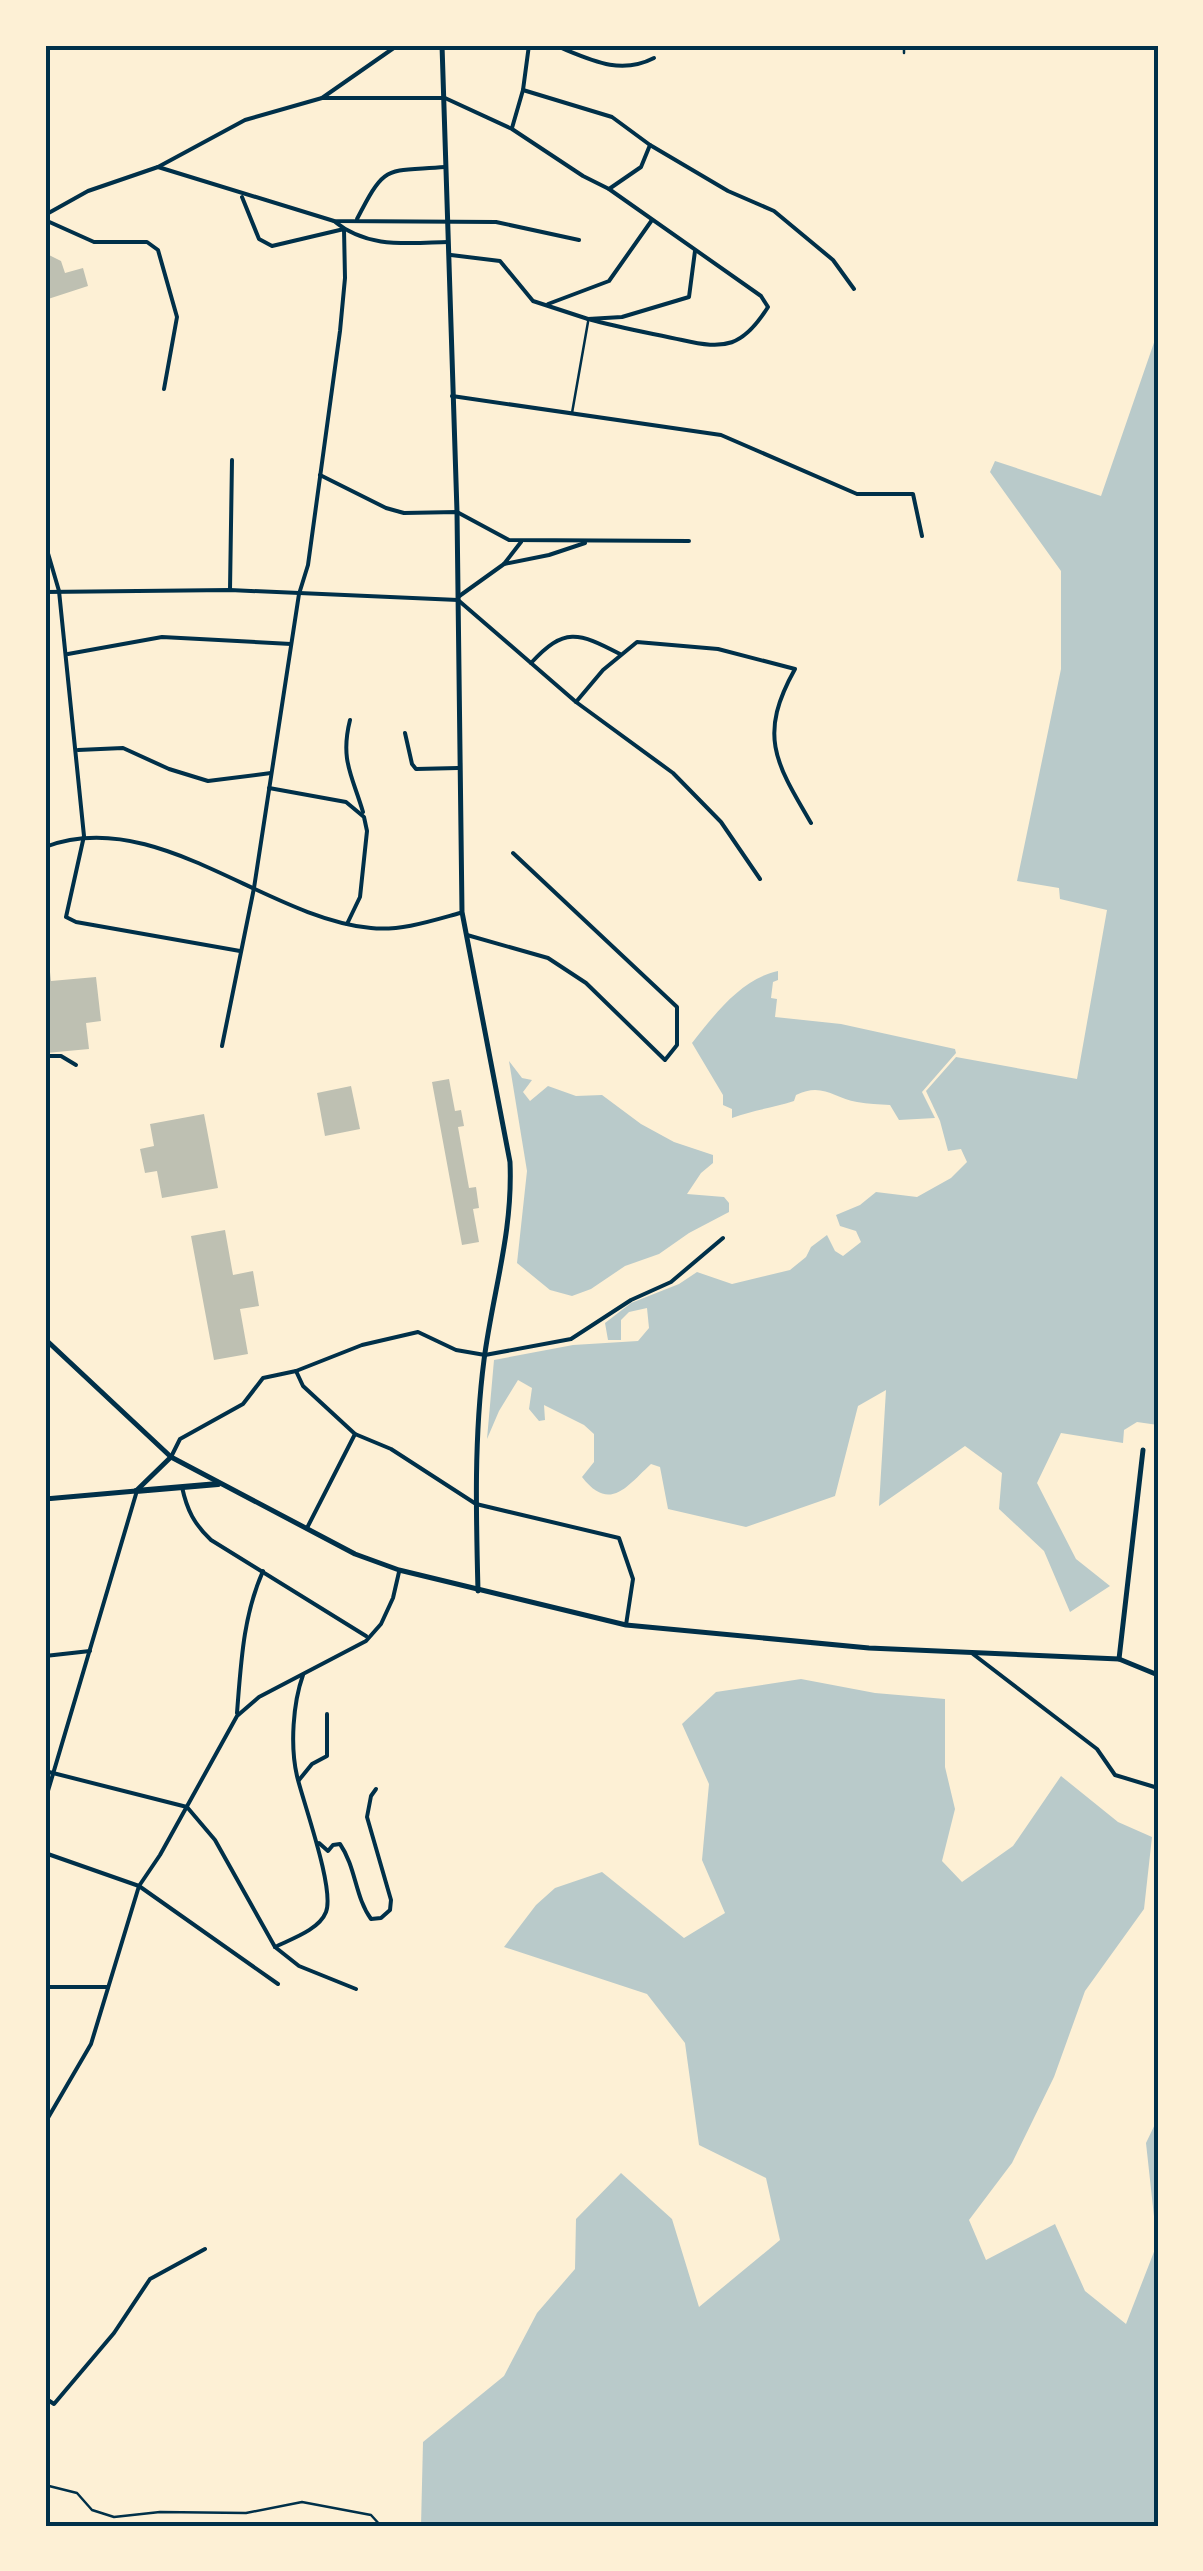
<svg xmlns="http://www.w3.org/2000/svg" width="1203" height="2571" viewBox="0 0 1203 2571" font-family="Commissioner,sans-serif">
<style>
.green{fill:#b9caca}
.building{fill:#bec0b2}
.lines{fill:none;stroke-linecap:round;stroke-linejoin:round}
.service{stroke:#003049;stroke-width:2.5}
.minor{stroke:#003049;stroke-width:4}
.tertiary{stroke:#003049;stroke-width:5}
.primary{stroke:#003049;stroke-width:6}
.neatline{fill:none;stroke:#003049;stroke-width:4}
</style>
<rect width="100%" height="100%" fill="#fdf0d5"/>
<!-- green -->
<g class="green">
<path d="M 1158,331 L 1158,1425 L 1137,1422 L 1124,1430 L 1123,1443 L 1061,1433 L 1037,1483 L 1076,1559 L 1110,1586 L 1070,1612 L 1044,1551 L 999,1509 L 1002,1473 L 965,1446 L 879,1506 L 886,1390 L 858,1406 L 835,1496 L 746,1527 L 668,1509 L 660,1467 L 651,1464 C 627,1486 610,1513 582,1477 L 594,1462 L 594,1434 L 584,1425 L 544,1405 L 545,1420 L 539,1421 L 529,1409 L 532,1388 L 518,1380 L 499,1411 L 487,1439 L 494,1360 L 573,1345 L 638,1341 L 649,1328 L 647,1308 L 629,1312 L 621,1320 L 621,1340 L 608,1340 L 605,1323 L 631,1303 L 679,1284 L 697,1272 L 732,1284 L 790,1270 L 806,1257 L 811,1247 L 827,1235 L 835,1251 L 843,1256 L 861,1242 L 856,1231 L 840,1226 L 836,1215 L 860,1205 L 876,1192 L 917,1197 L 951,1178 L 967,1162 L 961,1149 L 948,1151 L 940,1121 L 926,1091 L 956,1057 L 1077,1079 L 1107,910 L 1060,899 L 1059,888 L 1017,881 L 1061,669 L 1061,571 L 990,472 L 995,461 L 1101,496 Z"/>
<path d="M 778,971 L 778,980 L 773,982 L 771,998 L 777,999 L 775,1017 L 841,1024 L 955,1049 L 956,1053 L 922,1092 L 935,1118 L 899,1120 L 890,1105 C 879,1104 868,1104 857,1102 C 834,1098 822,1082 796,1095 L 794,1101 C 773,1108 753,1110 732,1118 L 732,1109 L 723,1105 L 723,1095 L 692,1043 C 715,1014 741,979 778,971 Z"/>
<path d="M 509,1061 L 522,1078 L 532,1080 L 523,1092 L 530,1101 L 548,1086 L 576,1096 L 602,1095 L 641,1124 L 674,1142 L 713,1155 L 713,1163 L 701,1173 L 687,1194 L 724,1197 L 729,1203 L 729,1212 L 689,1233 L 659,1254 L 625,1266 L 591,1289 L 572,1296 L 550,1290 L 517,1263 L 527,1171 Z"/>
<path d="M 801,1679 L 875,1693 L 945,1699 L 945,1767 L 955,1809 L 942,1861 L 962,1882 L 1013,1846 L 1061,1776 L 1118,1822 L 1152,1837 L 1144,1909 L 1085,1991 L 1054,2077 L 1012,2163 L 969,2220 L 986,2260 L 1055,2224 L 1085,2291 L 1126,2324 L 1157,2244 L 1146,2143 L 1158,2118 L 1158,2526 L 421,2526 L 423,2442 L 504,2376 L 537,2313 L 575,2269 L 576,2219 L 621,2173 L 672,2219 L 699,2307 L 780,2240 L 766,2178 L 699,2145 L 685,2043 L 647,1994 L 504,1947 L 536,1905 L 555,1888 L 602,1872 L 684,1938 L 725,1913 L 702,1860 L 709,1784 L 682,1724 L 716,1692 Z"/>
</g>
<!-- building -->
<g class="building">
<path d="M 45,253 L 61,261 L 65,273 L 83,268 L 88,286 L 45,300 Z"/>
<path d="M 50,972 L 51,981 L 96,977 L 101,1021 L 86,1023 L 89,1049 L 46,1053 L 45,973 Z"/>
<path d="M 449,1079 L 455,1111 L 461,1110 L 464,1126 L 458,1127 L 469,1188 L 476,1187 L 479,1208 L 473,1209 L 479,1242 L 462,1245 L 432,1082 Z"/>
<path d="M 351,1086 L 360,1129 L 325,1136 L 317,1093 Z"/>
<path d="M 204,1114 L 218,1188 L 162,1198 L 157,1171 L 145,1173 L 140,1149 L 154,1146 L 150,1124 Z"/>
<path d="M 225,1230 L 233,1275 L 253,1271 L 259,1306 L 240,1309 L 248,1354 L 214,1360 L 191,1236 Z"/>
</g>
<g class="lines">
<!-- service -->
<g class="service">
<path d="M 904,45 L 904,53"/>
<path d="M 572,413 L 588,322"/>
<path d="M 45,2485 L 77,2493 L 92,2510 L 114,2517 L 160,2512 L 246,2513 L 302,2502 L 371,2515 L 381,2526"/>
</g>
<!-- minor -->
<g class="minor">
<path d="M 554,45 C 589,59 619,76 654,58"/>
<path d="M 523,90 L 612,117 L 650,145"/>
<path d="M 322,98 L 398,45"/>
<path d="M 512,128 L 523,90 L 529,45"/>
<path d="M 158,167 L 334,221 L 496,222 L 579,240"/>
<path d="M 45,215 L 88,191 L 158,167 L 245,120 L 322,98 L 445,98 L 512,129 L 583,176 L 609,189 L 641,167 L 650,145 L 728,191 L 774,211 L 833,260 L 854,289"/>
<path d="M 357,219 C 386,163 384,172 445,167"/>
<path d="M 45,220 L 94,242 L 147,242 L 158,250 L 177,317 L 164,389"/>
<path d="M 334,221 C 368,249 407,243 448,242"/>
<path d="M 451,255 L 500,261 L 533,301 L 588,319 L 622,317 L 689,297 L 695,251"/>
<path d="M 548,304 L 609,281 L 652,220"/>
<path d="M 588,319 C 620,328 650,333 682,340 C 725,350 743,347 768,307 L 761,296 L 609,189"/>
<path d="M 452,396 L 721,435 L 857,494 L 913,494 L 922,536"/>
<path d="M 320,475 L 386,508 L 404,513 L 457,512 L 509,540 L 689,541"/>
<path d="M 45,543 L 59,591 L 84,836 L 66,917 L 76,922 L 240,951"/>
<path d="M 504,564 L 549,555 L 585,543"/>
<path d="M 230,590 L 232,460"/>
<path d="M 45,592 L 230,590 L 458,600 L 576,702 L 673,773 L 721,822 L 760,879"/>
<path d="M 458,597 L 504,564 L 521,542"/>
<path d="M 68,654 L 162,637 L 291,644"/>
<path d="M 531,663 C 564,627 578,632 620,654"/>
<path d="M 576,702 L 603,670 L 637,642 L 718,649 L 795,669 C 758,735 775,762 811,823"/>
<path d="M 350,720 C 340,760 352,775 363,812"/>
<path d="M 405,733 L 412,764 L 416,769 L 458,768"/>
<path d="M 78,750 L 123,748 L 169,769 L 208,781 L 271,773"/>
<path d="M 269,788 L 346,802 L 364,817 L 367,831 L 360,897 L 347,924"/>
<path d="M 45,847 C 155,805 265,918 371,928 C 401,931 431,921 460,913"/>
<path d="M 467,935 L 548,958 L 586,983 L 665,1060 L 677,1045 L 677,1007 L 513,853"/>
<path d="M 222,1046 L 254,888 L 299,594 L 308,565 L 340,331 L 345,278 L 344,229 L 272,246 L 259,239 L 242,197"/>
<path d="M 45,1056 L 61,1056 L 76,1065"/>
<path d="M 296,1371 L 303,1386 L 355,1434 L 391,1449 L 476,1504 L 619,1538 L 633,1579 L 626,1625"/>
<path d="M 171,1457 L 180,1439 L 243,1404 L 263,1378 L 296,1371 L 362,1345 L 418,1332 L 456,1350 L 485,1355 L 571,1339 L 631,1300 L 671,1282 L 723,1238"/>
<path d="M 182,1487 C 187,1510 194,1524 211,1540 L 366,1636"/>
<path d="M 307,1528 L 355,1434"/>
<path d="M 973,1654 L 1097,1749 L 1115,1775 L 1158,1788"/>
<path d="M 45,1656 L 90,1651"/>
<path d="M 237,1713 C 241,1663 243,1616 263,1571"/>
<path d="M 45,1771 L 187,1807 L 215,1840 L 275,1947 L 299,1966 L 356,1989"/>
<path d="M 299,1780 L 312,1764 L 327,1756 L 327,1714"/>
<path d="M 45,1801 L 136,1494"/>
<path d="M 319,1843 L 328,1851 L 333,1845 L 340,1844 C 356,1867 355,1897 371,1919 L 381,1918 L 390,1910 L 391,1900 L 367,1817 L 371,1796 L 376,1789"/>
<path d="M 45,1853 L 139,1886 L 278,1984"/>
<path d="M 275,1947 C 291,1939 319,1930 326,1912 C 335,1889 303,1802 297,1776 C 290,1746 293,1703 303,1675"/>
<path d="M 45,1987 L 108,1987"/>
<path d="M 45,2123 L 91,2044 L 139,1886 L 160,1855 L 237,1716 L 259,1697 L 366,1641 L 381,1624 L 393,1598 L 399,1572"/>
<path d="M 45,2398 L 54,2404 L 114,2333 L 150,2279 L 205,2249"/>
</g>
<!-- tertiary -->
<g class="tertiary">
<path d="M 442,45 L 457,512 L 462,912 L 510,1162 C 513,1233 493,1291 484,1360 C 474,1437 476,1514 478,1591"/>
<path d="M 45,1339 L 171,1457 L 355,1554 L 399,1570 L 626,1625 L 869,1648 L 1119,1659 L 1158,1675"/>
<path d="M 45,1499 L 136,1491 L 171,1457"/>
<path d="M 1119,1659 L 1143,1450"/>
</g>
<!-- primary -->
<path class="primary" d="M 136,1491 L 218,1484"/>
</g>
<!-- border -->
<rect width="1203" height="2571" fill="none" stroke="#fdf0d5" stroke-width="95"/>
<rect x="48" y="48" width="1108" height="2476" class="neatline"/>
</svg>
